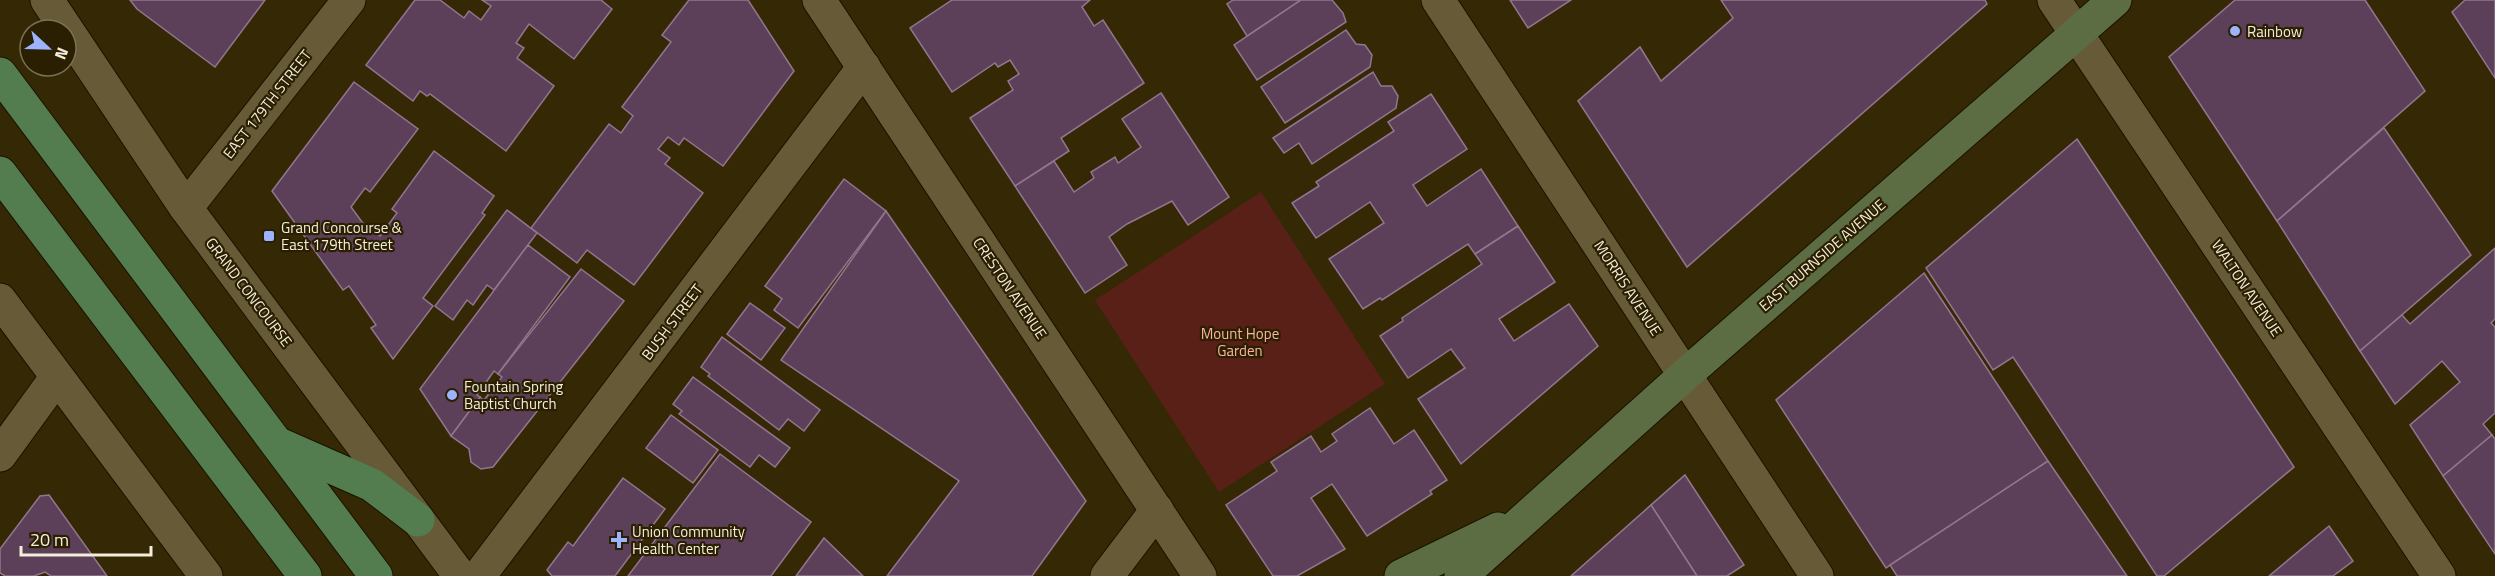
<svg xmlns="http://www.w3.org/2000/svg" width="2495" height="576" viewBox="0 0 2495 576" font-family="'Titillium Web',sans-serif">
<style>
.green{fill:#582017}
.building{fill:#5c4059;stroke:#94758f;stroke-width:1.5}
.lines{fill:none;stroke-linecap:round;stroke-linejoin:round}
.minor-casing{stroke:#1a1200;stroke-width:35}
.tertiary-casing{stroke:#1a1200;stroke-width:35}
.secondary-casing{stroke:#1a1200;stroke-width:35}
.primary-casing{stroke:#1a1200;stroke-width:35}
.minor{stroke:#665a37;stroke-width:33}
.tertiary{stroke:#665a37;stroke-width:33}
.secondary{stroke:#5c6c43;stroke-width:33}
.primary{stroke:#537d4e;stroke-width:33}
.poi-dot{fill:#9eb3fd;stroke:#2a1f00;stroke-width:2}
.labels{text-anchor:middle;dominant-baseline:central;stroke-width:4.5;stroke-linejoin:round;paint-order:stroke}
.poi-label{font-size:15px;fill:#f3edd9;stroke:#2a1f00;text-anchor:start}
.street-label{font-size:15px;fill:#f3edd9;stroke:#2a1f00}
.park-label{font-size:15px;fill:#feb1a2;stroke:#2a1f00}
</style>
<rect width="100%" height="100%" fill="#342904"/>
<!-- green -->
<path class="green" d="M 1261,192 L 1385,384 L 1219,492 L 1095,300 Z"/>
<!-- building -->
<g class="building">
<path d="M 130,0 L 265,0 L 215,67 L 137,9 Z"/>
<path d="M 415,0 L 440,0 L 464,18 L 469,11 L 481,20 L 491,6 L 482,0 L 601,0 L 612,9 L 574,59 L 529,24 L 516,43 L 524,48 L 517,58 L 554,86 L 506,151 L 430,94 L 427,96 L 420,91 L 413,101 L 366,65 Z"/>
<path d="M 689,0 L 748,0 L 794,71 L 723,166 L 684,138 L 679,145 L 668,137 L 658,149 L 670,158 L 665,164 L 703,193 L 634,285 L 587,250 L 577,263 L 531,228 L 609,124 L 621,133 L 633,116 L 622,107 L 671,42 L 662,35 Z"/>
<path d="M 952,0 L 1090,0 L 1082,7 L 1094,26 L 1103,20 L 1144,83 L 1061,138 L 1069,151 L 1015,186 L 970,118 L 1013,90 L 1008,81 L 1019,74 L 1010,60 L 998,67 L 995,63 L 952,92 L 910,28 Z"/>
<path d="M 1233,0 L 1301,0 L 1247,36 L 1227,4 Z"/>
<path d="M 1301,0 L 1332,0 L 1343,13 L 1346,22 L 1257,80 L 1234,45 Z"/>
<path d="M 1510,0 L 1571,0 L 1528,28 Z"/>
<path d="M 1721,0 L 1985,0 L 1987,4 L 1687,267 L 1578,101 L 1640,47 L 1661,81 L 1733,18 Z"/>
<path d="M 2235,0 L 2365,0 L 2425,91 L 2277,221 L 2169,57 Z"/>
<path d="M 2465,0 L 2495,0 L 2495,78 L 2452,12 Z"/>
<path d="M 1346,30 L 1356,44 L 1365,45 L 1372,55 L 1370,67 L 1285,123 L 1261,87 Z"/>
<path d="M 1373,72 L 1381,86 L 1392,86 L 1398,96 L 1396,108 L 1312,164 L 1299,143 L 1284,153 L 1273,138 Z"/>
<path d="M 354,82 L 418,129 L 370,192 L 365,188 L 351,207 L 362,222 L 380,236 L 397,213 L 392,209 L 434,151 L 494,196 L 482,213 L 485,215 L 423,298 L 433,306 L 393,359 L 371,328 L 376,325 L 349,286 L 343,290 L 272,191 Z"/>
<path d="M 1161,93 L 1229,197 L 1188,225 L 1172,201 L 1127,224 L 1109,237 L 1127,265 L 1085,293 L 1015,186 L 1054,161 L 1074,192 L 1094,178 L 1091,172 L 1115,157 L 1118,163 L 1141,147 L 1122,119 Z"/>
<path d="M 1431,94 L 1467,149 L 1413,185 L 1427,206 L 1481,169 L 1518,226 L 1475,254 L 1468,244 L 1382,300 L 1380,298 L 1363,309 L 1329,259 L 1384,223 L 1370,202 L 1316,238 L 1292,203 L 1319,186 L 1316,182 L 1394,131 L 1388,122 Z"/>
<path d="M 2384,128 L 2471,255 L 2360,351 L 2277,221 Z"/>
<path d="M 2077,139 L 2294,467 L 2164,576 L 2157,576 L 2013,357 L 1993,370 L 1926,268 Z"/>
<path d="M 844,179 L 886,211 L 798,328 L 774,310 L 782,299 L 765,286 Z"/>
<path d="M 507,210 L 537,233 L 494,290 L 487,285 L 473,305 L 467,300 L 453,320 L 435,306 Z"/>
<path d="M 886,211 L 1086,501 L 1032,576 L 887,576 L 959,481 L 781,360 Z"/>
<path d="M 1518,226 L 1555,282 L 1499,319 L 1514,341 L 1569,304 L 1598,346 L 1461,464 L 1418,399 L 1465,368 L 1451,349 L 1408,378 L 1380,336 L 1403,321 L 1402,318 L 1482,264 L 1475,254 Z"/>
<path d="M 528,245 L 570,277 L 498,374 L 494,371 L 477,395 L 480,397 L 451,436 L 420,389 Z"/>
<path d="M 2495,248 L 2495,319 L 2491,323 L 2495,327 L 2495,413 L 2483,424 L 2492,435 L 2443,476 L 2410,425 L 2460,382 L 2442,361 L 2395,404 L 2360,351 L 2402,315 L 2410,324 Z"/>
<path d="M 581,269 L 624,301 L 493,467 L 481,469 L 471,462 L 469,449 L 451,436 L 480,397 L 484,400 L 502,377 L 498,374 Z"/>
<path d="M 1924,273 L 2048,461 L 1886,568 L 1776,400 Z"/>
<path d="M 750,303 L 785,328 L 761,360 L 727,334 Z"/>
<path d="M 722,337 L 820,410 L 804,431 L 788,419 L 779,430 L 708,376 L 710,374 L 701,367 Z"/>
<path d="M 693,377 L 790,448 L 775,467 L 759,455 L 750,467 L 679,414 L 682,411 L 673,404 Z"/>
<path d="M 1370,408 L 1394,444 L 1414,430 L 1447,480 L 1430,491 L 1432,494 L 1367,536 L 1332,484 L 1311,498 L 1345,549 L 1297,576 L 1273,576 L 1226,505 L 1277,471 L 1271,462 L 1311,436 L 1321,452 L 1337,441 L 1332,434 Z"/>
<path d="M 671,415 L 718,450 L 693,483 L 646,448 Z"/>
<path d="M 2492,435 L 2495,439 L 2495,554 L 2443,476 Z"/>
<path d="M 720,454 L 811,522 L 771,576 L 628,576 Z"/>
<path d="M 2048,461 L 2127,576 L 1897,576 L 1890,565 Z"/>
<path d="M 1685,475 L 1744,565 L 1727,576 L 1697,576 L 1651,505 Z"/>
<path d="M 623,478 L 665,509 L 615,576 L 552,576 L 547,570 L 568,542 L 573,546 Z"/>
<path d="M 49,495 L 107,576 L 51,576 L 45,572 L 34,576 L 5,576 L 0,573 L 0,549 L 40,496 Z"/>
<path d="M 1651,505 L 1697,576 L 1571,576 Z"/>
<path d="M 2329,526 L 2353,561 L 2333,576 L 2269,576 Z"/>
<path d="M 824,538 L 863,576 L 796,576 Z"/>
</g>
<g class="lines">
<!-- minor casing -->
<g class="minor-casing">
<g id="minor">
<path d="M 819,0 L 1200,576"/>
<path d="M 1438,0 L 1817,576"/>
<path d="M 2054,0 L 2439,576"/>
<path d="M 186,208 L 349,0"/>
<path d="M 0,455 L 56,378"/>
<path d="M 479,576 L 864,67"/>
<path d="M 1107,576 L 1157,510"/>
</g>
</g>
<!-- tertiary casing -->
<g class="tertiary-casing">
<g id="tertiary">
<path d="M 47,0 L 186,208 L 460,576"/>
<path d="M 0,300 L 206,576"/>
</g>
</g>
<!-- secondary casing -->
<g class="secondary-casing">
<g id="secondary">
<path d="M 1401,576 L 1498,529"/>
<path d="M 1461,576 L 1685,375 L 2115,0"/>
</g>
</g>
<!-- primary casing -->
<g class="primary-casing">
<g id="primary">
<path d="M 0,74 L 376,576"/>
<path d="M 0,173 L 305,576"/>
<path d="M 279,444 L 372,485 L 418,520"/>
</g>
</g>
<!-- minor -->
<use href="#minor" class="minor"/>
<!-- tertiary -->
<use href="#tertiary" class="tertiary"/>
<!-- secondary -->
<use href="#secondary" class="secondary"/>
<!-- primary -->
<use href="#primary" class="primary"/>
</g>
<!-- markers -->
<g class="poi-dot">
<circle cx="2235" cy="31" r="6"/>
<rect x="263" y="230" width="12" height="12" rx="3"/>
<circle cx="452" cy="395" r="6"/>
<path d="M616 531h6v6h6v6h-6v6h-6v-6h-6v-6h6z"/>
</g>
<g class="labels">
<!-- poi labels -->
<g class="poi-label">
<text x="2247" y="31">Rainbow</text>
<text x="281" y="227">Grand Concourse &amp;<tspan x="281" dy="17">East 179th Street</tspan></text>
<text x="464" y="386">Fountain Spring<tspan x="464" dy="17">Baptist Church</tspan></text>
<text x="632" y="531">Union Community<tspan x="632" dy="17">Health Center</tspan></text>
</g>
<!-- street labels -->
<g class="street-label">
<text transform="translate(267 104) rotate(-52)">EAST 179TH STREET</text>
<text transform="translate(1822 255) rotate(-41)">EAST BURNSIDE AVENUE</text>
<text transform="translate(1010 288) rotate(56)">CRESTON AVENUE</text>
<text transform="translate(1628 288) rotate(57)">MORRIS AVENUE</text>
<text transform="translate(2247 288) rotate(56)">WALTON AVENUE</text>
<text transform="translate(249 292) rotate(53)">GRAND CONCOURSE</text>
<text transform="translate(672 322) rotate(-53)">BUSH STREET</text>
</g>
<!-- park labels -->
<g class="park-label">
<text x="1240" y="333">Mount Hope<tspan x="1240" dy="17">Garden</tspan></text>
</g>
</g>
<!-- north arrow -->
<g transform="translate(48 48) rotate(112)"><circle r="28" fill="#2a1f00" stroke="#7a7157" stroke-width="1.5"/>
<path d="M0-4.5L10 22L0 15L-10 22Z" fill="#9eb3fd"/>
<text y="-9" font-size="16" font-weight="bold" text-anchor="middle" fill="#f3edd9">N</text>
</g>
<!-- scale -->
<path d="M21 546v9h130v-9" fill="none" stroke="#f3edd9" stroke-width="3"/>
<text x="30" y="546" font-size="18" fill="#f3edd9" stroke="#2a1f00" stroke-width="4.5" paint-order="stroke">20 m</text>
</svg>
